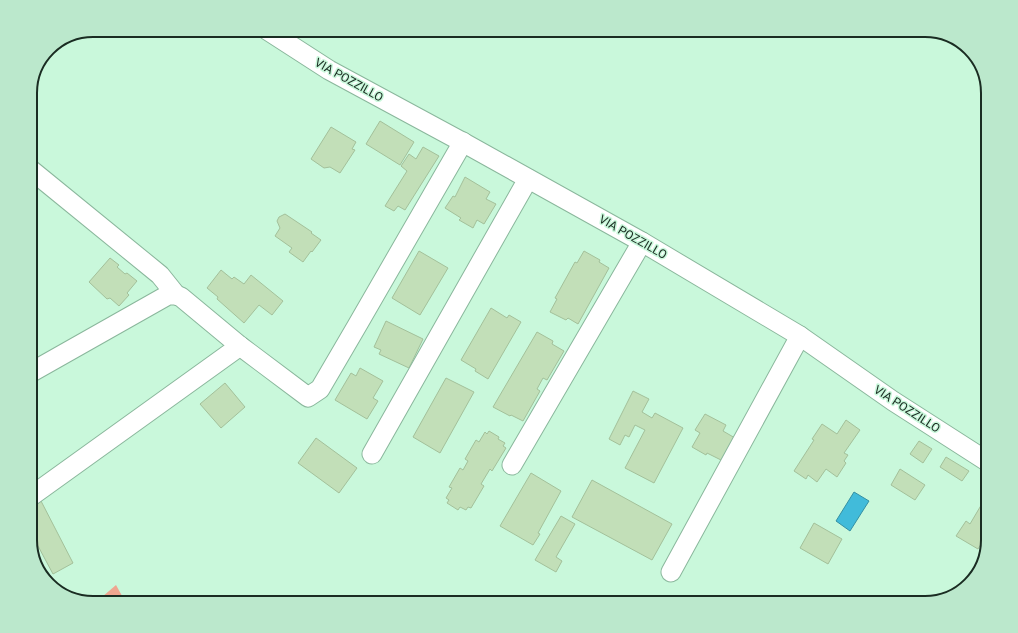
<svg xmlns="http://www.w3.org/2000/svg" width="1018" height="633" viewBox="0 0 1018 633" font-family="Roboto,sans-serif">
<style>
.green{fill:#efa690}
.water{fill:#41bbda;stroke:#3590a3}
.building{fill:#c2dfb8;stroke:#a3c09a}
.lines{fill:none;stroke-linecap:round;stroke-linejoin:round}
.minor-casing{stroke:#8ab79c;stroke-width:21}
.minor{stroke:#fff;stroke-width:19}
.labels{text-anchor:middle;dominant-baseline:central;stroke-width:3;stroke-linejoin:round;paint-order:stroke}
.street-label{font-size:12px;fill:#1a2c22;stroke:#c9f8db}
.rim{fill:none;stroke:#1a2c22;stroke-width:2}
</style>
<rect width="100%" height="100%" fill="#c9f8db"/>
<!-- green -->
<path class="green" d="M 116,585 L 126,603 L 95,603 Z"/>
<!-- water -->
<path class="water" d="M 854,492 L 869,501 L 850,531 L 836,521 Z"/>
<!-- building -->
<g class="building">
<path d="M 380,121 L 414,142 L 400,165 L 366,144 Z"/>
<path d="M 331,127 L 356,142 L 352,149 L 355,150 L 340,173 L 330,167 L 324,168 L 311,159 Z"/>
<path d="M 423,147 L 439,156 L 405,210 L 398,206 L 394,211 L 385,206 L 407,171 L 401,166 L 409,154 L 416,159 Z"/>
<path d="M 465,177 L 490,192 L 486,199 L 496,204 L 484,224 L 477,220 L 473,228 L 459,220 L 461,218 L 445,208 L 453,196 L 455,197 Z"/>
<path d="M 285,214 L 312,232 L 311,233 L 321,240 L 312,252 L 311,251 L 303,262 L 289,252 L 292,248 L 275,236 L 280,228 L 277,221 L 279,217 Z"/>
<path d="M 419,251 L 448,268 L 420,315 L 392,298 Z"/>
<path d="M 584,251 L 600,260 L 599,262 L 609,268 L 578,324 L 568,318 L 566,320 L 550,312 L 557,299 L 555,298 L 575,262 L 577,263 Z"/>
<path d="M 110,258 L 119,265 L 117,267 L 125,274 L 127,273 L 137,281 L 127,293 L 129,295 L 119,306 L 110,298 L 107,299 L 89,282 Z"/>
<path d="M 221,270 L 232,279 L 234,277 L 244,284 L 251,275 L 283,301 L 272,315 L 259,305 L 244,323 L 217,299 L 218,297 L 207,288 Z"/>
<path d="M 491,308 L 507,318 L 509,315 L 521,322 L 488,379 L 475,371 L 476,369 L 461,360 Z"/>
<path d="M 386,321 L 423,339 L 409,368 L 379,354 L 381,350 L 374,347 Z"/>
<path d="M 537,332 L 553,341 L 552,344 L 564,351 L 547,380 L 543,378 L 537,389 L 540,391 L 523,421 L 511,415 L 510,416 L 493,407 Z"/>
<path d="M 360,368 L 383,381 L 373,398 L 378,401 L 367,419 L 335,400 L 351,373 L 356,376 Z"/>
<path d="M 446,378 L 474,392 L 440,453 L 413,437 Z"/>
<path d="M 225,383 L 245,407 L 221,428 L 200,404 Z"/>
<path d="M 633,391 L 649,399 L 642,412 L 652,418 L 655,413 L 683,428 L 654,483 L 625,468 L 645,430 L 635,425 L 629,437 L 625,435 L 620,445 L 609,439 Z"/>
<path d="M 705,414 L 726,425 L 723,431 L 735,438 L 723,461 L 707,453 L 706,455 L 692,447 L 700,433 L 695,430 Z"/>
<path d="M 846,420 L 860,430 L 844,453 L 848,455 L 844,461 L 846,463 L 837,477 L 826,469 L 817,482 L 808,475 L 806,479 L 794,471 L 814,440 L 812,439 L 822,424 L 837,434 Z"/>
<path d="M 489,431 L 499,437 L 498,439 L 505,443 L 503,446 L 506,448 L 492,471 L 490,469 L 481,484 L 484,486 L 471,508 L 468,507 L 466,510 L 460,507 L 458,510 L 447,503 L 449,500 L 446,498 L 452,488 L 449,487 L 460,468 L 463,470 L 468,461 L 465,459 L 476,440 L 479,442 L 485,432 L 487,434 Z"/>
<path d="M 316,438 L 357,468 L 339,493 L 298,463 Z"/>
<path d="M 919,441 L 932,449 L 923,463 L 910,454 Z"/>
<path d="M 946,457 L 969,471 L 962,481 L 940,467 Z"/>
<path d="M 900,469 L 925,485 L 915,500 L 891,485 Z"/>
<path d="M 531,473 L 561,491 L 538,533 L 540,534 L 533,545 L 500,526 Z"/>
<path d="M 592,480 L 672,524 L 652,560 L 572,517 Z"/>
<path d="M 41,501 L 73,563 L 53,574 L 30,531 L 30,509 Z"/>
<path d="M 983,502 L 987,504 L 988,503 L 988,532 L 978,549 L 956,536 L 966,521 L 970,524 Z"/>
<path d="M 561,516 L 575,524 L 556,557 L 562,561 L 556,572 L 535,560 Z"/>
<path d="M 814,523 L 842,539 L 828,564 L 800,548 Z"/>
<path d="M 41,566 L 45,577 L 44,577 L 39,572 L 37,568 Z"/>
</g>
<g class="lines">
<!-- minor casing -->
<g class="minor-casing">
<g id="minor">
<path d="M 267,30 L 329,70 L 466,144 L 642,242 L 800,336 L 893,401 L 988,462"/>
<path d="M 30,169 L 160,275 L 176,295"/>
<path d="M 30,373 L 168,295 L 176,295 L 181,297 L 240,346 L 308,397 L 320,389 L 358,324 L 463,142"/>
<path d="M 372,454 L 528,179"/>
<path d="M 512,465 L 642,242"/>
<path d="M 30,497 L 240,346"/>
<path d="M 671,572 L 800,336"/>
</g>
</g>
<!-- minor -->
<use href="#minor" class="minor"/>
</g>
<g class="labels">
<!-- street labels -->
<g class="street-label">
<text transform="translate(349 80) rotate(29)">VIA POZZILLO</text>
<text transform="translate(633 237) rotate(30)">VIA POZZILLO</text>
<text transform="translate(907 409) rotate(33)">VIA POZZILLO</text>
</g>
</g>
<!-- crop -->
<path d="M0 0H1018V633H0ZM93 37H925A56 56 0 0 1 981 93V540A56 56 0 0 1 925 596H93A56 56 0 0 1 37 540V93A56 56 0 0 1 93 37Z" fill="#bbe8cc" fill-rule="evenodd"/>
<path class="rim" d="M93 37H925A56 56 0 0 1 981 93V540A56 56 0 0 1 925 596H93A56 56 0 0 1 37 540V93A56 56 0 0 1 93 37Z"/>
</svg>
